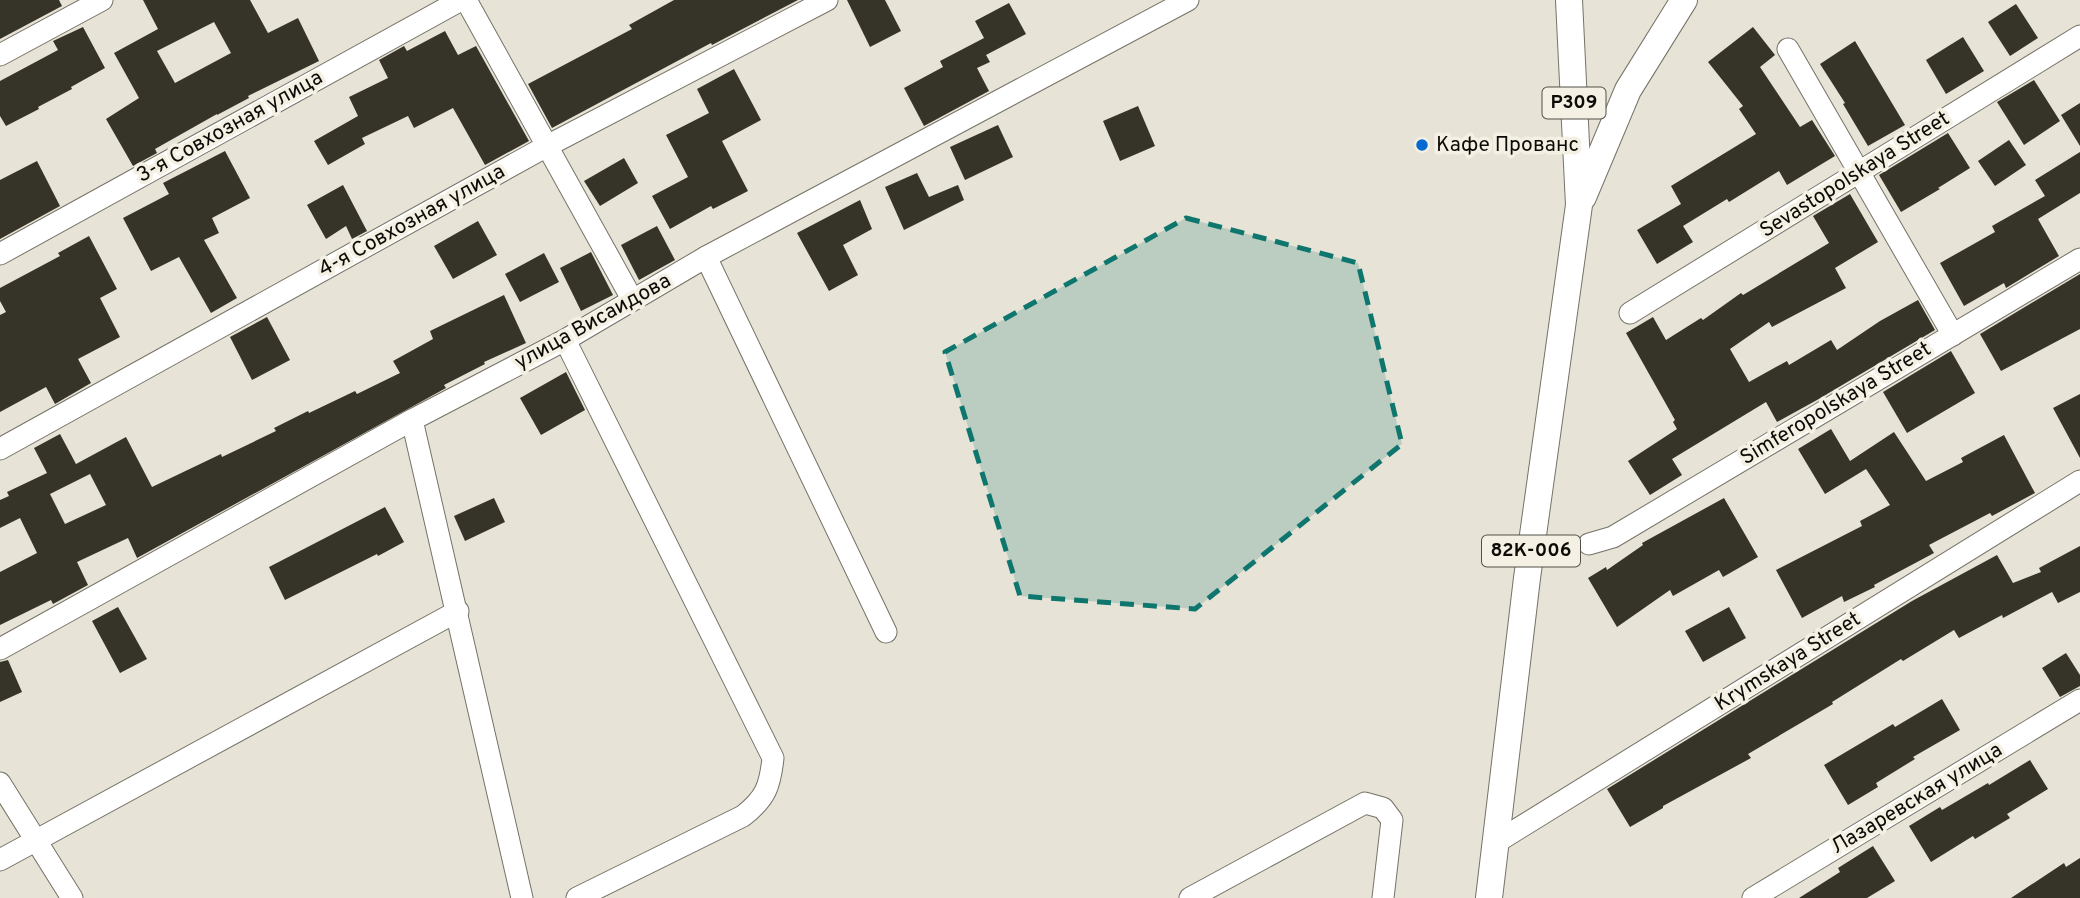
<svg xmlns="http://www.w3.org/2000/svg" width="2080" height="898" viewBox="0 0 2080 898" font-family="Overpass,sans-serif">
<style>
.building{fill:#363328;fill-rule:evenodd}
.lines{fill:none;stroke-linecap:round;stroke-linejoin:round}
.minor-casing{stroke:#757266;stroke-width:23}
.major-casing{stroke:#757266;stroke-width:28}
.minor{stroke:#fff;stroke-width:21}
.major{stroke:#fff;stroke-width:26}
.marked{fill:#0f766e;fill-opacity:0.2;stroke:#0f766e;stroke-width:5;stroke-dasharray:14 9;stroke-linejoin:round}
.poi-dot{fill:#0569d2;stroke:#f4f0e3;stroke-width:2.5}
.labels{text-anchor:middle;dominant-baseline:central;stroke-width:7;stroke-linejoin:round;paint-order:stroke}
.shield{fill:#f4f0e3;stroke:#525049;stroke-width:2}
.shield-label{font-size:19px;font-weight:bold;fill:#0d0b07}
.street-label{font-size:21px;fill:#0d0b07;stroke:#f4f0e3}
.poi-label{font-size:21px;fill:#0d0b07;stroke:#f4f0e3;text-anchor:start}
</style>
<rect width="100%" height="100%" fill="#e7e3d6"/>
<!-- building -->
<g class="building">
<path d="M 0,0 L 59,0 L 62,6 L 0,39 Z"/>
<path d="M 143,0 L 250,0 L 268,33 L 298,18 L 319,61 L 248,96 L 249,98 L 217,115 L 217,114 L 155,149 L 157,153 L 133,166 L 106,119 L 139,98 L 114,53 L 158,29 ZM 214,22 L 231,53 L 175,83 L 157,51 Z"/>
<path d="M 674,0 L 798,0 L 712,45 L 711,43 L 552,128 L 528,84 L 632,29 L 629,25 Z"/>
<path d="M 847,0 L 885,0 L 901,31 L 870,47 Z"/>
<path d="M 1009,3 L 1026,34 L 986,55 L 990,62 L 977,68 L 989,91 L 924,126 L 904,88 L 943,67 L 940,61 L 984,38 L 975,21 Z"/>
<path d="M 2016,4 L 2038,38 L 2010,56 L 1988,22 Z"/>
<path d="M 83,27 L 105,68 L 71,87 L 72,89 L 38,107 L 39,109 L 6,126 L 0,116 L 0,81 L 58,50 L 53,41 Z"/>
<path d="M 1753,27 L 1775,55 L 1760,67 L 1800,127 L 1812,120 L 1835,156 L 1787,185 L 1779,171 L 1729,202 L 1727,199 L 1683,226 L 1693,242 L 1657,264 L 1637,230 L 1681,204 L 1671,186 L 1756,134 L 1739,109 L 1743,106 L 1708,62 Z"/>
<path d="M 445,31 L 458,55 L 476,46 L 529,141 L 485,165 L 453,108 L 414,128 L 408,116 L 362,138 L 365,144 L 328,165 L 314,141 L 358,116 L 349,97 L 388,78 L 379,60 L 404,46 L 407,51 Z"/>
<path d="M 1963,37 L 1984,71 L 1946,94 L 1926,60 Z"/>
<path d="M 1855,41 L 1905,125 L 1868,146 L 1843,104 L 1845,103 L 1820,64 Z"/>
<path d="M 734,69 L 761,120 L 722,141 L 748,191 L 713,209 L 711,206 L 670,229 L 652,196 L 688,177 L 666,135 L 709,113 L 697,89 Z"/>
<path d="M 2034,80 L 2060,121 L 2024,145 L 1997,102 Z"/>
<path d="M 2080,103 L 2080,146 L 2061,115 Z"/>
<path d="M 1138,106 L 1155,146 L 1120,161 L 1103,121 Z"/>
<path d="M 998,125 L 1013,157 L 965,180 L 950,147 Z"/>
<path d="M 1948,133 L 1970,168 L 1938,188 L 1940,189 L 1901,212 L 1879,175 Z"/>
<path d="M 2009,140 L 2026,165 L 1995,186 L 1978,161 Z"/>
<path d="M 225,151 L 250,198 L 212,218 L 219,233 L 204,240 L 237,298 L 211,313 L 179,257 L 151,271 L 123,218 L 169,194 L 163,183 Z"/>
<path d="M 2080,152 L 2080,193 L 2038,219 L 2059,256 L 2006,288 L 2004,283 L 1964,306 L 1940,263 L 1995,232 L 1992,226 L 2045,196 L 2035,180 Z"/>
<path d="M 624,158 L 638,183 L 600,206 L 584,181 Z"/>
<path d="M 37,161 L 60,206 L 0,239 L 0,180 Z"/>
<path d="M 917,173 L 929,197 L 958,185 L 964,200 L 904,230 L 885,187 Z"/>
<path d="M 343,185 L 367,231 L 352,239 L 346,226 L 326,239 L 307,205 Z"/>
<path d="M 1850,194 L 1878,242 L 1835,268 L 1846,288 L 1772,327 L 1769,322 L 1730,349 L 1749,382 L 1787,361 L 1789,365 L 1831,340 L 1837,350 L 1880,321 L 1918,300 L 1935,330 L 1817,400 L 1777,422 L 1766,402 L 1672,459 L 1682,475 L 1650,495 L 1628,461 L 1677,429 L 1673,422 L 1675,420 L 1626,333 L 1653,317 L 1666,340 L 1701,318 L 1703,320 L 1741,293 L 1743,295 L 1829,243 L 1813,216 Z"/>
<path d="M 860,200 L 872,229 L 843,245 L 858,275 L 829,291 L 797,233 Z"/>
<path d="M 478,221 L 497,255 L 453,279 L 434,246 Z"/>
<path d="M 657,226 L 675,260 L 639,280 L 621,245 Z"/>
<path d="M 89,236 L 117,289 L 100,298 L 120,337 L 78,359 L 91,383 L 55,404 L 46,387 L 0,412 L 0,315 L 6,312 L 0,301 L 0,288 L 60,256 L 58,253 Z"/>
<path d="M 591,252 L 613,295 L 581,311 L 560,268 Z"/>
<path d="M 544,253 L 559,282 L 520,302 L 505,274 Z"/>
<path d="M 2080,274 L 2080,329 L 2001,371 L 1980,334 Z"/>
<path d="M 504,295 L 526,343 L 484,362 L 485,364 L 444,385 L 446,388 L 137,558 L 128,538 L 77,562 L 88,585 L 53,604 L 51,600 L 0,625 L 0,572 L 37,553 L 20,518 L 0,528 L 0,500 L 9,496 L 7,492 L 47,473 L 34,448 L 60,434 L 76,464 L 126,437 L 152,487 L 221,454 L 222,457 L 276,431 L 274,428 L 308,411 L 309,413 L 355,391 L 357,394 L 400,373 L 393,361 L 433,339 L 430,331 ZM 90,474 L 106,505 L 65,524 L 50,494 Z"/>
<path d="M 267,317 L 290,360 L 252,380 L 230,337 Z"/>
<path d="M 1951,351 L 1975,393 L 1907,433 L 1883,392 Z"/>
<path d="M 566,372 L 585,410 L 541,435 L 520,398 Z"/>
<path d="M 2080,394 L 2080,458 L 2053,408 Z"/>
<path d="M 1831,429 L 1850,461 L 1894,432 L 1926,481 L 1963,462 L 1961,458 L 2004,435 L 2035,493 L 1992,516 L 1990,513 L 1929,545 L 1934,553 L 1874,585 L 1875,587 L 1844,602 L 1842,596 L 1802,618 L 1776,570 L 1862,526 L 1860,521 L 1890,505 L 1866,469 L 1825,494 L 1798,449 Z"/>
<path d="M 494,498 L 505,522 L 465,541 L 454,516 Z"/>
<path d="M 1724,498 L 1758,557 L 1723,577 L 1719,570 L 1673,596 L 1670,590 L 1617,627 L 1588,578 L 1606,567 L 1607,570 L 1643,545 L 1642,543 Z"/>
<path d="M 385,507 L 404,542 L 378,556 L 377,554 L 285,600 L 269,567 Z"/>
<path d="M 2080,546 L 2080,592 L 2058,603 L 2052,592 L 2003,618 L 2002,615 L 1959,638 L 1954,630 L 1903,661 L 1901,659 L 1832,702 L 1833,704 L 1748,754 L 1751,758 L 1663,806 L 1663,808 L 1630,827 L 1607,789 L 1912,601 L 1997,555 L 2013,583 L 2041,572 L 2039,568 Z"/>
<path d="M 118,607 L 147,659 L 120,673 L 92,621 Z"/>
<path d="M 1729,607 L 1746,638 L 1703,662 L 1685,631 Z"/>
<path d="M 2066,653 L 2080,675 L 2080,686 L 2060,697 L 2042,668 Z"/>
<path d="M 8,660 L 22,692 L 0,702 L 0,662 Z"/>
<path d="M 1942,699 L 1960,730 L 1913,757 L 1915,759 L 1876,783 L 1878,787 L 1848,805 L 1824,765 L 1893,724 L 1895,727 Z"/>
<path d="M 2030,760 L 2048,789 L 2007,814 L 2010,818 L 1975,839 L 1973,836 L 1931,862 L 1909,826 L 1940,807 L 1942,810 L 1988,783 L 1989,785 Z"/>
<path d="M 1873,846 L 1895,881 L 1867,898 L 1799,898 L 1840,872 L 1838,868 Z"/>
<path d="M 2080,858 L 2080,898 L 2011,898 L 2064,863 L 2066,867 Z"/>
</g>
<g class="lines">
<!-- minor casing -->
<g class="minor-casing">
<g id="minor">
<path d="M 466,0 L 632,299"/>
<path d="M 1788,49 L 1953,335"/>
<path d="M 0,55 L 102,0"/>
<path d="M 0,254 L 461,0"/>
<path d="M 706,257 L 886,632"/>
<path d="M 1630,313 L 2080,36"/>
<path d="M 565,340 L 773,758 C 770,786 766,798 743,816 L 577,898"/>
<path d="M 412,420 L 522,898"/>
<path d="M 0,449 L 547,146 L 827,0"/>
<path d="M 1589,544 L 1613,537 L 2080,259"/>
<path d="M 0,649 L 412,420 L 565,340 L 706,257 L 1188,0"/>
<path d="M 0,783 L 72,898"/>
<path d="M 1495,843 L 2080,481"/>
<path d="M 0,860 L 458,611"/>
<path d="M 1190,898 L 1365,803 L 1383,808 L 1392,820 L 1383,898"/>
<path d="M 1753,898 L 2080,700"/>
</g>
</g>
<!-- major casing -->
<g class="major-casing">
<g id="major">
<path d="M 1583,197 L 1628,90 L 1684,0"/>
<path d="M 1489,898 L 1527,578 L 1579,205 L 1569,0"/>
</g>
</g>
<!-- minor -->
<use href="#minor" class="minor"/>
<!-- major -->
<use href="#major" class="major"/>
</g>
<!-- marked area -->
<path class="marked" d="M 1186,218 L 1358,263 L 1402,444 L 1195,609 L 1020,596 L 945,352 Z"/>
<!-- markers -->
<circle class="poi-dot" cx="1422" cy="145" r="7"/>
<g class="labels">
<!-- shield labels -->
<g class="shield">
<rect x="1542.5" y="87.5" width="63" height="31" rx="5"/>
<rect x="1482" y="535.5" width="98" height="31" rx="5"/>
</g>
<g class="shield-label">
<text x="1574" y="103">Р309</text>
<text x="1531" y="551">82К-006</text>
</g>
<!-- street labels -->
<g class="street-label">
<text transform="translate(230 127) rotate(-29)">3-я Совхозная улица</text>
<text transform="translate(1855 175) rotate(-32)">Sevastopolskaya Street</text>
<text transform="translate(412 221) rotate(-29)">4-я Совхозная улица</text>
<text transform="translate(593 322) rotate(-29)">улица Висаидова</text>
<text transform="translate(1836 404) rotate(-31)">Simferopolskaya Street</text>
<text transform="translate(1788 662) rotate(-32)">Krymskaya Street</text>
<text transform="translate(1917 799) rotate(-31)">Лазаревская улица</text>
</g>
<!-- poi labels -->
<g class="poi-label">
<text x="1436" y="145">Кафе Прованс</text>
</g>
</g>
</svg>
